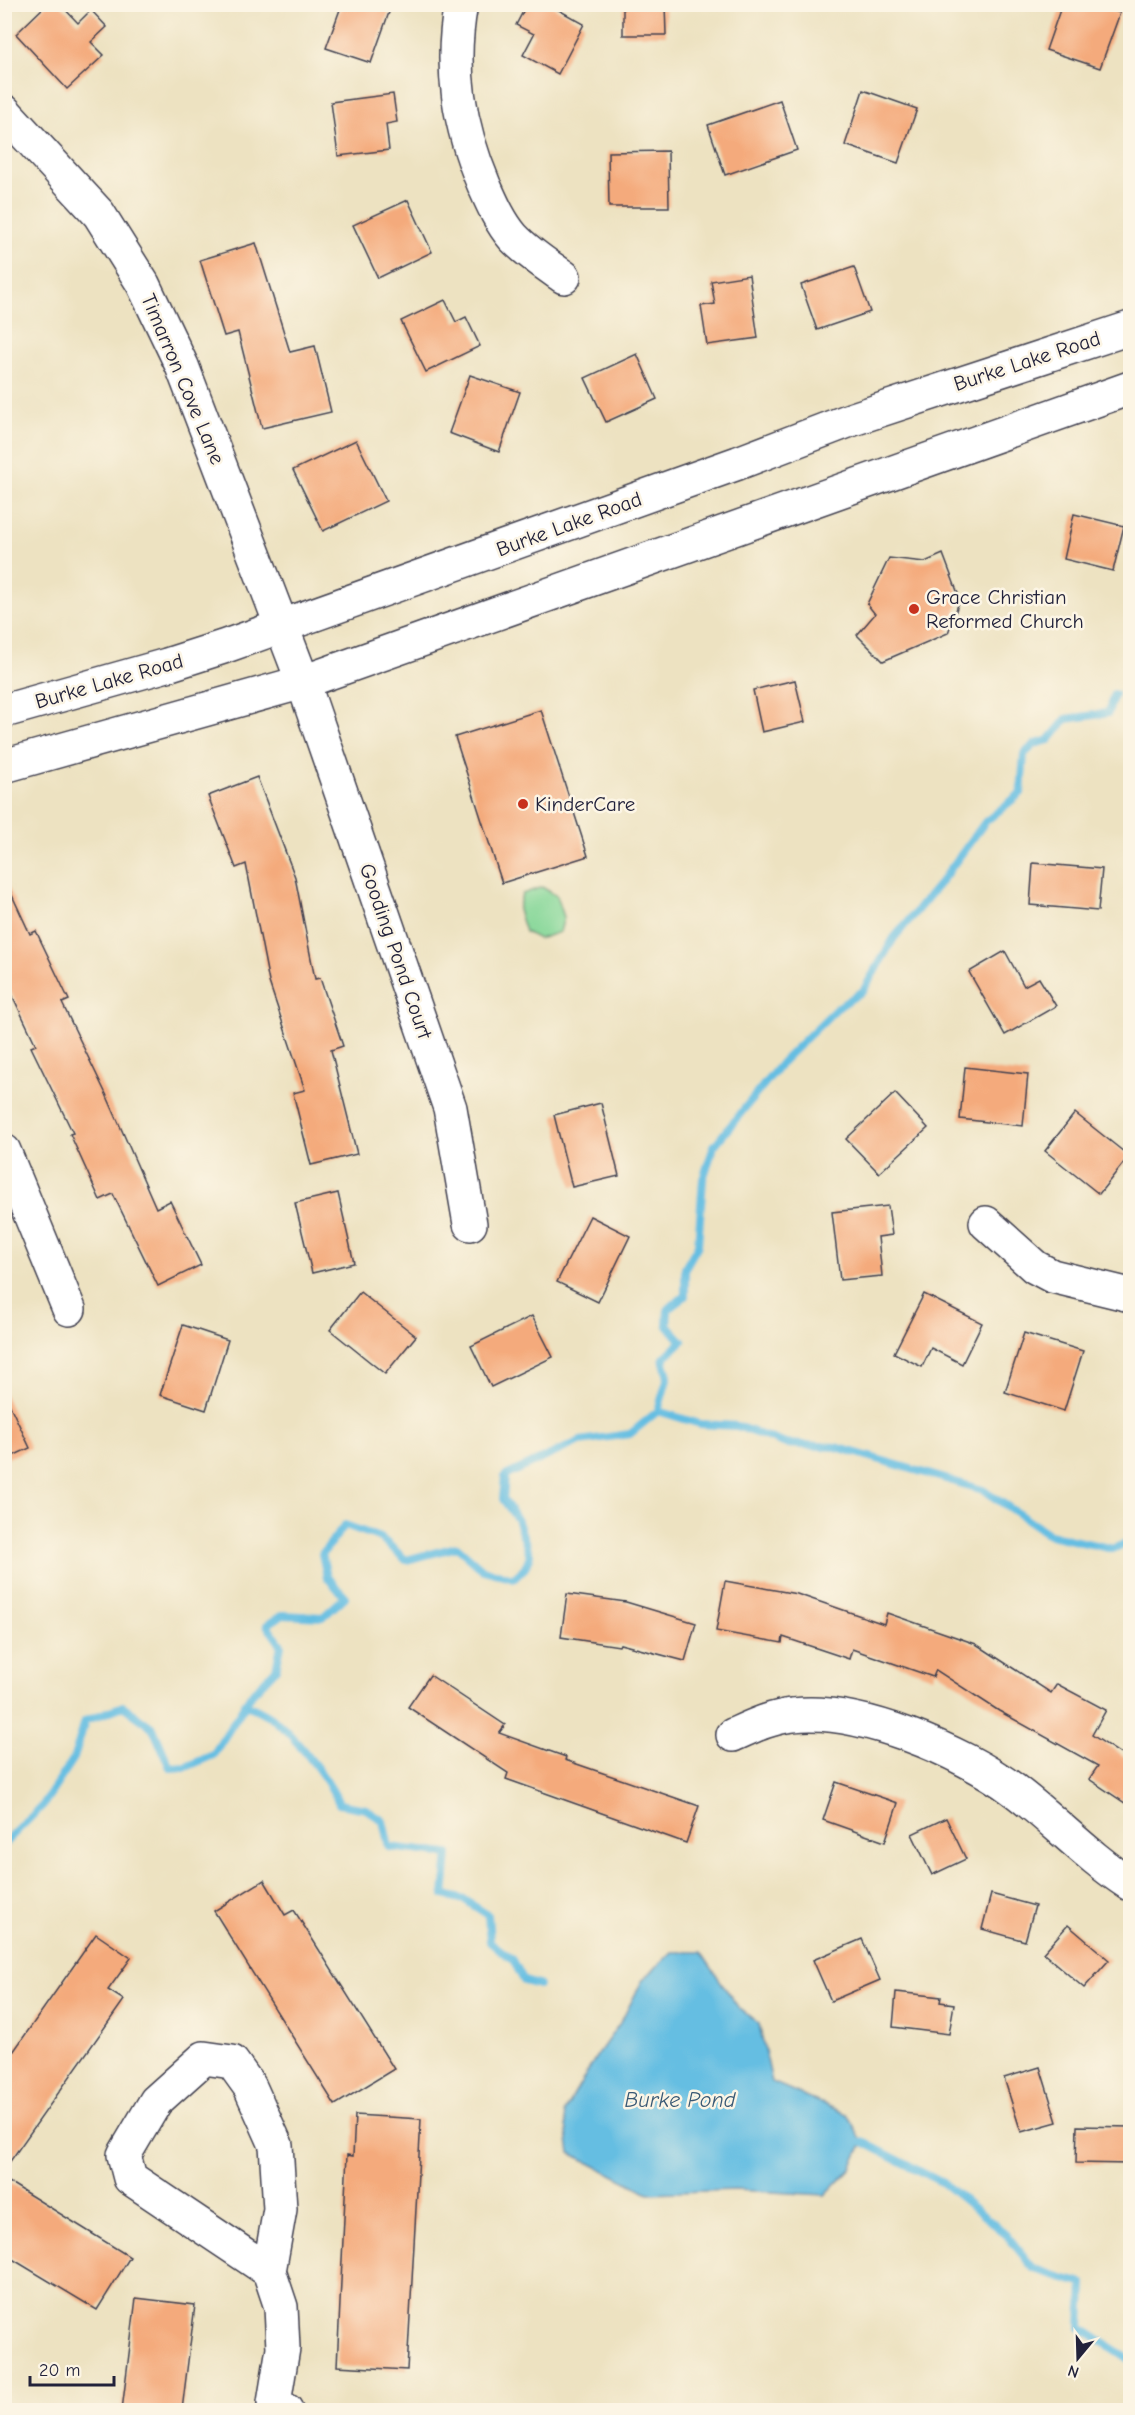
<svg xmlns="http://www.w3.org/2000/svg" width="1135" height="2415" viewBox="0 0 1135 2415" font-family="'Comic Neue',sans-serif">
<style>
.green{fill:#85d798;stroke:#547c6a;stroke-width:1.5}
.water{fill:#65bee2;stroke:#44708e;stroke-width:1.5}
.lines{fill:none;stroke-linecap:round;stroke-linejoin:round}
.stream{stroke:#65bee2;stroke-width:8}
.building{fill:#f4aa7b}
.minor-casing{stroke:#403f4f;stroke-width:36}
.major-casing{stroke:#403f4f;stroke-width:36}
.minor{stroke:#fff;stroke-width:33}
.major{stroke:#fff;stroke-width:33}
.poi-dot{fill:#c8321e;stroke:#fcf5e5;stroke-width:2}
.labels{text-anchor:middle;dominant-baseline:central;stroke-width:5;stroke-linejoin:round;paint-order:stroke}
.street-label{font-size:21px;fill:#22223b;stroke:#fcf5e5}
.poi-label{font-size:21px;fill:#22223b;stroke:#fcf5e5;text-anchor:start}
.water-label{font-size:22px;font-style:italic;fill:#395975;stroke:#fcf5e5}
</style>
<rect width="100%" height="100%" fill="#fcf5e5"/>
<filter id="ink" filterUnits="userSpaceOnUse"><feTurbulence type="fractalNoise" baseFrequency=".0167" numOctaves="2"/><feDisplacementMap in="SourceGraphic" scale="12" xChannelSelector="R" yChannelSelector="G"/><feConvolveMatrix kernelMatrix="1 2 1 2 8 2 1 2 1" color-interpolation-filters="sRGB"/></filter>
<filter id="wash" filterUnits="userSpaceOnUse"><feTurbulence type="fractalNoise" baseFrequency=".008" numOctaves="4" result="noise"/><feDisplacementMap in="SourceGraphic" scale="24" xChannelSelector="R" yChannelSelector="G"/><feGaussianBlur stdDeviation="1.35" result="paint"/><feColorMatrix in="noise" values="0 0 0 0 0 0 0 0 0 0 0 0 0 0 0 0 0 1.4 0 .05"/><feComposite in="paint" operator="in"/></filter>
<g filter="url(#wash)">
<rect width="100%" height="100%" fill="#ede2c1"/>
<!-- green -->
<path class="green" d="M 542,887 L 557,896 L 564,917 L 560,932 L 539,939 L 525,932 L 518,910 L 522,894 Z"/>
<!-- water -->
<path class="water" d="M 672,1952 L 701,1952 L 738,2007 L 759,2024 L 772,2082 L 847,2114 L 863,2142 L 851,2168 L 825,2195 L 735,2190 L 648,2193 L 570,2153 L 564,2112 L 596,2057 L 622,2020 L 642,1981 Z"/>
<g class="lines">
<!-- stream -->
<g class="stream">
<path d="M 658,1411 L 700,1424 L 737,1426 L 786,1444 L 836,1447 L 983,1490 L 1050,1535 L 1113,1549 L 1130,1541"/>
<path d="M 245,1704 C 253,1708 263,1712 270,1717 C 290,1730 331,1782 339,1804 L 366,1809 L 383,1821 L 389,1847 L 448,1854 L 444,1895 L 465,1900 L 488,1915 L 490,1942 L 513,1960 L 524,1981 L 539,1985"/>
<path d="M 4,1844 L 43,1805 L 74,1758 L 85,1721 L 123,1706 L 153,1728 L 170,1768 L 186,1767 L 213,1755 L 251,1695 L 276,1669 L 281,1645 L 267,1625 L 282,1615 L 323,1617 L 345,1597 L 327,1577 L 322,1554 L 345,1525 L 381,1538 L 406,1560 L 457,1547 L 483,1570 L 514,1578 L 525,1568 L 530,1555 L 517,1519 L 503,1499 L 505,1476 L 580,1441 L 630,1434 L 658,1411 L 668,1376 L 663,1359 L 682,1341 L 667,1325 L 668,1309 L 685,1296 L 685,1268 L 698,1245 L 703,1179 L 714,1146 L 783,1061 L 837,1008 L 863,991 L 894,938 L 940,883 L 985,822 L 1021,793 L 1024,754 L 1035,744 L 1049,740 L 1066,719 L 1108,713 L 1114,694"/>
<path d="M 863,2142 L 943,2183 L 1005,2233 L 1034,2269 L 1083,2284 L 1081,2328 L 1130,2360"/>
</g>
</g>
<g id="blocks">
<!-- building -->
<g class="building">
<path d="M 47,4 L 60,4 L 78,23 L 91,10 L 107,27 L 91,42 L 104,55 L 67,89 L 16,34 Z"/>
<path d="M 342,4 L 392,4 L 371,63 L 326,48 Z"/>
<path d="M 527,4 L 548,4 L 584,24 L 558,74 L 523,55 L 534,34 L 516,25 Z"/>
<path d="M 623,4 L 665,4 L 666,35 L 623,35 Z"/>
<path d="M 1062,4 L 1096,4 L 1120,13 L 1100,68 L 1046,50 Z"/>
<path d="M 863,90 L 917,109 L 898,163 L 845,145 Z"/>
<path d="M 393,94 L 397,122 L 386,124 L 389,150 L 338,156 L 331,102 Z"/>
<path d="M 780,100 L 797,150 L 725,175 L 708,125 Z"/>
<path d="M 668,151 L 669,207 L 609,207 L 608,152 Z"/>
<path d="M 408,200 L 432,252 L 378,278 L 353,225 Z"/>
<path d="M 256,243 L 290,352 L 315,346 L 331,412 L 262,428 L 238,332 L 224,336 L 200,260 Z"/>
<path d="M 854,267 L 870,312 L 817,330 L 801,285 Z"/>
<path d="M 749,275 L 758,338 L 707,345 L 701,306 L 715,304 L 711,281 Z"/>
<path d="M 445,300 L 456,322 L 466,317 L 480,346 L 426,372 L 401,321 Z"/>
<path d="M 637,354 L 657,399 L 606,422 L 585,378 Z"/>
<path d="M 470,375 L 520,392 L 499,452 L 449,433 Z"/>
<path d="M 356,440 L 386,501 L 323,531 L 293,470 Z"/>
<path d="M 1074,514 L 1124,526 L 1113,571 L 1064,559 Z"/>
<path d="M 943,554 L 960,599 L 948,633 L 883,661 L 857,635 L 875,614 L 867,604 L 889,558 L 925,562 Z"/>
<path d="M 795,680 L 805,722 L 762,732 L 753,690 Z"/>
<path d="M 541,710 L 588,856 L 502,883 L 455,737 Z"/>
<path d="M 257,777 L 295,877 L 315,979 L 320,978 L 343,1046 L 331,1050 L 357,1154 L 311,1165 L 293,1093 L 305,1090 L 269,982 L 246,864 L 236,868 L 208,796 Z"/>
<path d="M 1033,863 L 1102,869 L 1098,911 L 1030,905 Z"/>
<path d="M 4,878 L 30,934 L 36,931 L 69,1000 L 62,1003 L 106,1094 L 156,1208 L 170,1201 L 201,1265 L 158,1286 L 113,1194 L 100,1200 L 70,1134 L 73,1133 L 31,1047 L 36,1045 L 4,978 Z"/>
<path d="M 1005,951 L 1024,986 L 1039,978 L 1056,1006 L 1005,1035 L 969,972 Z"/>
<path d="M 965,1067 L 1028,1074 L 1023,1126 L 960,1119 Z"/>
<path d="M 895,1093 L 928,1128 L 879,1173 L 846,1139 Z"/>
<path d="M 601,1103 L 619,1176 L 572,1187 L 554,1115 Z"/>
<path d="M 1075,1113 L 1129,1156 L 1099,1194 L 1045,1151 Z"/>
<path d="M 338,1193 L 354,1263 L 312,1273 L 295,1203 Z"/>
<path d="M 888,1206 L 892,1235 L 878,1237 L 882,1276 L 840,1280 L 832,1212 Z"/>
<path d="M 590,1216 L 630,1236 L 598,1302 L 557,1282 Z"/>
<path d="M 360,1292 L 416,1336 L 385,1374 L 330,1330 Z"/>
<path d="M 924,1294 L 982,1323 L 962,1364 L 931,1348 L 922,1367 L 894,1353 Z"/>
<path d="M 532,1316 L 553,1357 L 491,1387 L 471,1346 Z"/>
<path d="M 183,1325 L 228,1340 L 206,1410 L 160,1395 Z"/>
<path d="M 1024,1333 L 1083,1351 L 1064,1411 L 1005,1392 Z"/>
<path d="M 4,1393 L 30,1448 L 4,1460 Z"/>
<path d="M 725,1581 L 797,1594 L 884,1624 L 887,1613 L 976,1644 L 1051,1693 L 1057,1684 L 1106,1710 L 1092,1735 L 1131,1761 L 1131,1807 L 1089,1779 L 1098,1766 L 999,1711 L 936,1670 L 933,1677 L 852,1649 L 849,1659 L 783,1637 L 782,1643 L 716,1631 Z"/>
<path d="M 567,1594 L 626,1602 L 696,1623 L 685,1661 L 620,1644 L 619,1646 L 561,1637 Z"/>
<path d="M 430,1675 L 505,1725 L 499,1733 L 566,1757 L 565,1760 L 699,1806 L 686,1843 L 506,1779 L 508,1773 L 408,1707 Z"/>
<path d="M 836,1782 L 898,1803 L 885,1842 L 823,1820 Z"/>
<path d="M 946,1818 L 966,1859 L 932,1875 L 912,1834 Z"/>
<path d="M 264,1880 L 285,1915 L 294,1910 L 394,2069 L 335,2105 L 214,1911 Z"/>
<path d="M 991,1894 L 1035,1906 L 1025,1941 L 982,1929 Z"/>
<path d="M 1068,1925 L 1109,1960 L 1084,1988 L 1043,1953 Z"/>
<path d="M 96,1934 L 131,1958 L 108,1990 L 124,2000 L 4,2170 L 4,2065 Z"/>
<path d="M 862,1939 L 880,1980 L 831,2001 L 813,1960 Z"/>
<path d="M 896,1992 L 941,1997 L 940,2002 L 954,2004 L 949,2034 L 893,2027 Z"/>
<path d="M 1040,2067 L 1057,2122 L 1021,2132 L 1004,2078 Z"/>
<path d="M 355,2115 L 421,2119 L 407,2370 L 337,2366 L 347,2155 L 353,2156 Z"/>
<path d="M 1077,2126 L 1131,2127 L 1130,2164 L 1076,2163 Z"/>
<path d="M 4,2179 L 130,2257 L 97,2310 L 4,2254 Z"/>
<path d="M 136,2298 L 195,2305 L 182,2410 L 122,2410 Z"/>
</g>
</g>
</g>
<g filter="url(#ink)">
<use href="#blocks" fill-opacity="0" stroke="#403f4f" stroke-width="1.5"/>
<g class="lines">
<!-- minor casing -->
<g class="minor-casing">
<g id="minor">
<path d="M 461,4 C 449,68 459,126 484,185 C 492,203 500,222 513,237 C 528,253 547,265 564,277"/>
<path d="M 4,111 L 99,214 L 143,284 L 182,366 L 303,682 L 450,1108 L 470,1224"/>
<path d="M 4,1151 L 69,1309"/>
<path d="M 986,1223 L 1035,1267 L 1052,1276 L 1130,1295"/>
<path d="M 733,1735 C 753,1726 772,1717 793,1715 C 858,1707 962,1751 1014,1790 C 1054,1820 1088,1857 1130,1884"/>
<path d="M 269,2271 L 130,2178 L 124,2155 L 156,2101 L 204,2058 L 232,2062 L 250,2087 L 276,2145 L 280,2209 L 269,2271 L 281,2307 L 283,2348 L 274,2403 L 286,2410"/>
</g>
</g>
<!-- major casing -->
<g class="major-casing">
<g id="major">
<path d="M 4,711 L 167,665 L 223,647 L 738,463 L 853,419 L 1130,328"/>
<path d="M 4,766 L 303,682 L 1130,388"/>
</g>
</g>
<!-- minor -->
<use href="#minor" class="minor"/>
<!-- major -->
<use href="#major" class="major"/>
</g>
</g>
<!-- markers -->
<g class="poi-dot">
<circle cx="914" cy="609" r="6"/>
<circle cx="523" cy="804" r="6"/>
</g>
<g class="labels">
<!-- street labels -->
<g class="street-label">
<text transform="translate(1027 361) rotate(-18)">Burke Lake Road</text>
<text transform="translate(183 379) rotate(67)">Timarron Cove Lane</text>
<text transform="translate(569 524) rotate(-20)">Burke Lake Road</text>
<text transform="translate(109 681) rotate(-16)">Burke Lake Road</text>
<text transform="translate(396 951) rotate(71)">Gooding Pond Court</text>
</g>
<!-- poi labels -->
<g class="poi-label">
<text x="926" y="597">Grace Christian<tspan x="926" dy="24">Reformed Church</tspan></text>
<text x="535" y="804">KinderCare</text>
</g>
<!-- water labels -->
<g class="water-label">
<text x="680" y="2100">Burke Pond</text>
</g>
</g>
<!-- margin -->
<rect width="1135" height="2415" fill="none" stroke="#fcf5e5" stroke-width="24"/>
<!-- north arrow -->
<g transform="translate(1078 2358) rotate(199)" stroke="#fcf5e5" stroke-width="4.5" paint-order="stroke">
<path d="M0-4.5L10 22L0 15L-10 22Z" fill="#22223b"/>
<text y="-9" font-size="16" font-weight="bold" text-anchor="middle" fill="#22223b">N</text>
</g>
<!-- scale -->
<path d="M30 2376v9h84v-9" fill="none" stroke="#22223b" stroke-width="3"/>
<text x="39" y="2376" font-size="18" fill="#22223b" stroke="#fcf5e5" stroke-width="4.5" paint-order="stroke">20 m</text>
</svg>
